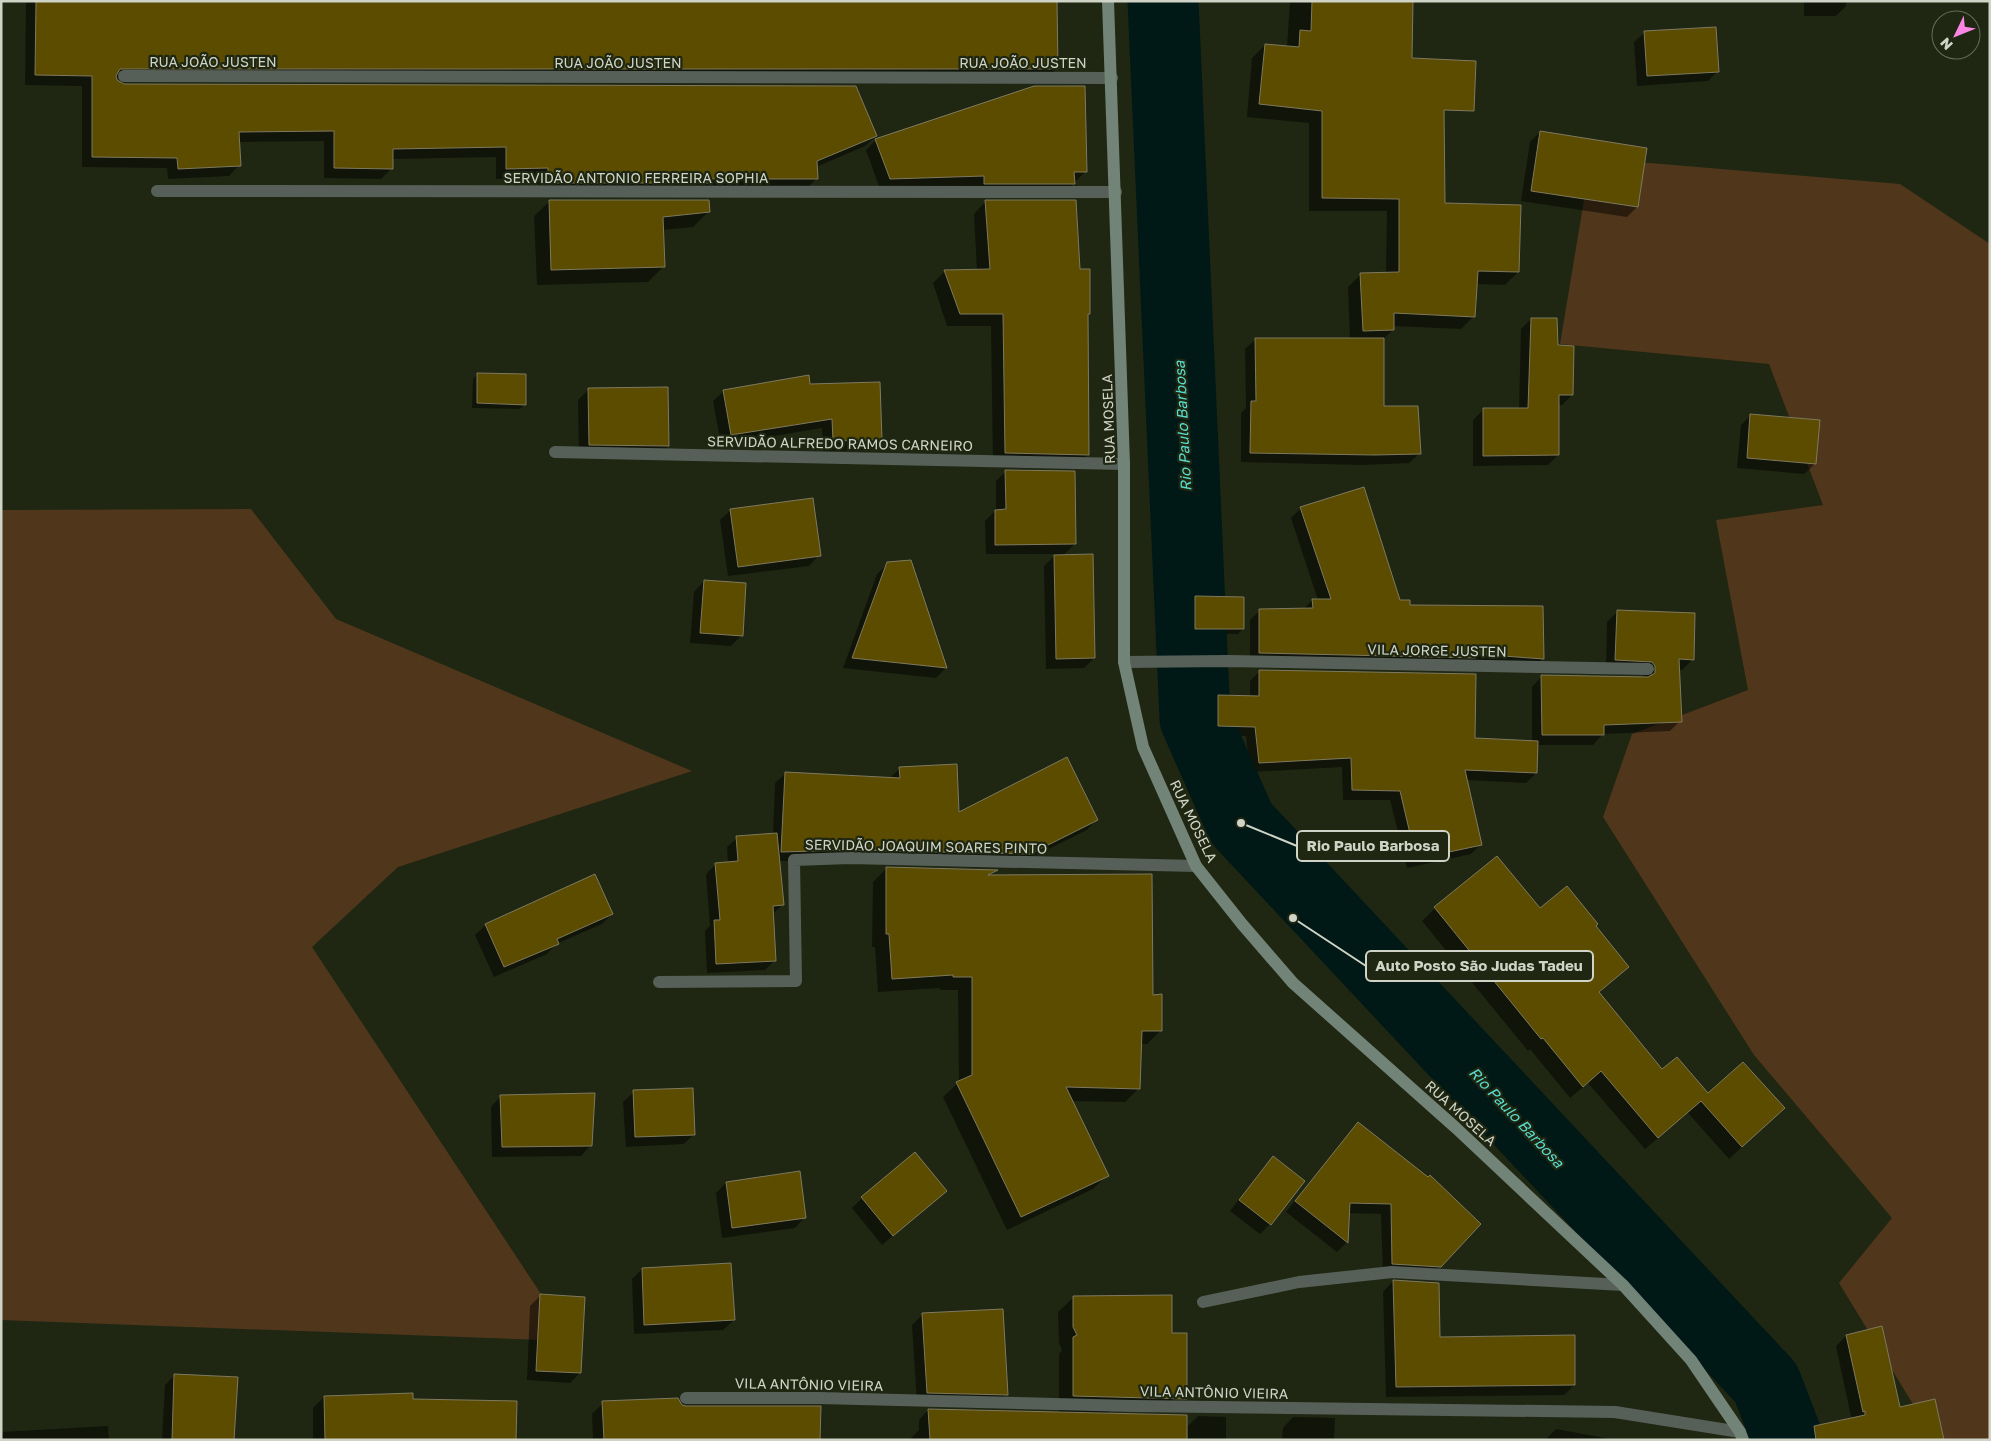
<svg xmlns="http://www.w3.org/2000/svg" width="1991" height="1441" viewBox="0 0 1991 1441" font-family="'Golos Text',sans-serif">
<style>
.green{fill:#50371c}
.shadow{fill:#0007}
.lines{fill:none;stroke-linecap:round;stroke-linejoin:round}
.river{stroke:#001916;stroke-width:71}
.building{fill:#5b4c00;stroke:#7f795f}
.lane{stroke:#566059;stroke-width:12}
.secondary{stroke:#728377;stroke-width:12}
.labels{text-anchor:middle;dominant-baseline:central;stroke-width:4.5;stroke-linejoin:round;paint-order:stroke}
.street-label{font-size:14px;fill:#cfd4c7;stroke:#1f2712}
.water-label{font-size:15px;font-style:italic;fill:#58dcce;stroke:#1f2712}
.leader{fill:none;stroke:#cfd4c7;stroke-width:2}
.callout-dot{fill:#cfd4c7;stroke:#1f2712;stroke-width:2}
.callout{fill:#1f2712;stroke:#cfd4c7;stroke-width:2}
.callout-label{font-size:15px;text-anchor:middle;font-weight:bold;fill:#cfd4c7}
</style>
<rect width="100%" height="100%" fill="#1f2712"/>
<!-- green -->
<g class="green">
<path d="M 1591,158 L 1900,184 L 1990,244 L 1990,1440 L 1935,1440 L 1839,1283 L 1892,1218 L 1754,1055 L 1603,817 L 1632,734 L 1748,690 L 1716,520 L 1823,505 L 1769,364 L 1560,344 Z"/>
<path d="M 251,509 L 336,619 L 692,771 L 398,867 L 312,947 L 572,1341 L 1,1320 L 1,510 Z"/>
</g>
<!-- shadow -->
<g class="shadow">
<path d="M 26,1 L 1055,1 L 1056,69 L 1046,79 L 116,78 L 116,81 L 124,85 L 876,136 L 865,146 L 816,167 L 816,179 L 806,189 L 538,193 L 538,178 L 496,179 L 496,157 L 392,159 L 392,168 L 381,179 L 324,178 L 324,141 L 238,142 L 239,165 L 229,176 L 168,179 L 167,168 L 82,167 L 82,86 L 25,85 Z"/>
<path d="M 1290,1 L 1411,1 L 1410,145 L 1443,204 L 1518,272 L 1505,285 L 1476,284 L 1474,316 L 1461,329 L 1393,326 L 1393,330 L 1383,339 L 1383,408 L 1420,453 L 1409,463 L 1363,465 L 1241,462 L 1241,413 L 1246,408 L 1245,349 L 1256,339 L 1350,339 L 1348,287 L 1361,274 L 1386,274 L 1387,211 L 1309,211 L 1309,123 L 1247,117 L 1252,58 L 1265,45 L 1287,47 Z"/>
<path d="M 1804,1 L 1846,1 L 1846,6 L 1836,16 L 1804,16 Z"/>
<path d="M 1645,32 L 1718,71 L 1708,81 L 1637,86 L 1634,42 Z"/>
<path d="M 1540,132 L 1637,207 L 1627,217 L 1521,201 L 1530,142 Z"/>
<path d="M 876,140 L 1086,171 L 1063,194 L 880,189 L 866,150 Z"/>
<path d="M 550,201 L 708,212 L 693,227 L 662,230 L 663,267 L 648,282 L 537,285 L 534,216 Z"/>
<path d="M 986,201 L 1079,270 L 1089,313 L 1087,315 L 1088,455 L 1076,467 L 993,465 L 991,326 L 947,326 L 933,283 L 945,271 L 977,271 L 974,214 Z"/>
<path d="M 1531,319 L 1557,346 L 1572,395 L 1562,405 L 1557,405 L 1558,455 L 1548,465 L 1473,466 L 1473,420 L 1484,409 L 1519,409 L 1521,329 Z"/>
<path d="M 478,374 L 525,404 L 520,409 L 472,408 L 473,379 Z"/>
<path d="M 809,385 L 881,439 L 871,450 L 823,451 L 822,428 L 721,445 L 713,401 L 724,391 Z"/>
<path d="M 589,389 L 668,446 L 658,456 L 579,454 L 578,400 Z"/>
<path d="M 1751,415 L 1815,464 L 1804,474 L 1737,468 L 1741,425 Z"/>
<path d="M 1006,471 L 1075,544 L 1062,556 L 1094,658 L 1084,668 L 1046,669 L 1044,566 L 1056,554 L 986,554 L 985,521 L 996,510 L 996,481 Z"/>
<path d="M 1301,508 L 1399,601 L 1543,658 L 1533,668 L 1250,663 L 1250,620 L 1260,610 L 1303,610 L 1312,600 L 1318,600 L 1291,518 Z"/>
<path d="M 731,510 L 819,555 L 809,566 L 728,576 L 720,520 Z"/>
<path d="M 888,564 L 946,668 L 936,678 L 843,668 L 877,574 Z"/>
<path d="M 704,581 L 741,636 L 731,646 L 690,643 L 694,592 Z"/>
<path d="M 1196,598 L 1243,629 L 1238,634 L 1190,633 L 1191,602 Z"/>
<path d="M 1618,611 L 1692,660 L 1682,670 L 1678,670 L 1680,721 L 1670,731 L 1603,734 L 1593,745 L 1537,745 L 1536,773 L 1526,783 L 1466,780 L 1481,844 L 1471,854 L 1407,868 L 1390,800 L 1343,800 L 1342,767 L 1250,772 L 1246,736 L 1209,735 L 1209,706 L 1219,696 L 1250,697 L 1250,681 L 1260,671 L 1474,740 L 1532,742 L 1532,687 L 1542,676 L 1645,678 L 1641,672 L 1606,670 L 1607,622 Z"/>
<path d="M 900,768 L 958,814 L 1097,819 L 1087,830 L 1018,864 L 839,860 L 778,861 L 782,905 L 772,915 L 775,960 L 765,970 L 707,973 L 705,931 L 710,926 L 706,874 L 716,864 L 728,863 L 727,847 L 737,838 L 773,834 L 775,783 L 786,773 L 889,779 Z"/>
<path d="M 1497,857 L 1539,909 L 1595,926 L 1628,967 L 1599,993 L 1662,1071 L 1708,1095 L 1771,1120 L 1729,1159 L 1688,1113 L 1645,1149 L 1588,1083 L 1570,1098 L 1530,1049 L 1528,1051 L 1422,921 L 1435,908 Z"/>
<path d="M 887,868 L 996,871 L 990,876 L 1152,996 L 1161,1030 L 1147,1044 L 1140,1044 L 1139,1088 L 1125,1102 L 1071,1101 L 1107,1175 L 1093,1189 L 1007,1230 L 943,1097 L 959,1082 L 958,990 L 940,990 L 940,988 L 878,992 L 875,947 L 872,947 L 873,882 Z"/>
<path d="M 612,914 L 602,924 L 556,944 L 547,954 L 494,977 L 475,935 L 486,925 Z"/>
<path d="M 634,1092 L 694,1134 L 684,1144 L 626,1147 L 623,1102 Z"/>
<path d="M 501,1096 L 591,1145 L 581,1156 L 492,1157 L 491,1107 Z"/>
<path d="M 1358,1123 L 1440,1266 L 1429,1276 L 1383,1274 L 1381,1214 L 1348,1213 L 1347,1242 L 1337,1252 L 1286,1212 L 1348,1134 Z"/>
<path d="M 1273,1158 L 1304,1181 L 1270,1224 L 1260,1234 L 1230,1211 L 1263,1168 Z"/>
<path d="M 799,1173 L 805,1217 L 795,1228 L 722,1238 L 716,1193 L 726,1183 Z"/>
<path d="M 945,1191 L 882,1245 L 852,1208 L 862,1198 Z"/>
<path d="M 642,1269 L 734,1320 L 723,1330 L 634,1334 L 632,1279 Z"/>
<path d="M 1393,1281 L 1439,1339 L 1574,1385 L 1564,1395 L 1386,1397 L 1383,1292 Z"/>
<path d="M 541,1295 L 580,1373 L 570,1383 L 527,1380 L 530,1306 Z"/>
<path d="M 1074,1297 L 1171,1334 L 1186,1388 L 1170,1403 L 1117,1403 L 1106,1415 L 1121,1440 L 909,1440 L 919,1430 L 919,1420 L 928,1410 L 1059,1414 L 1059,1354 L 1062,1350 L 1059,1343 L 1058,1312 Z"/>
<path d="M 923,1314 L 1007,1394 L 997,1404 L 917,1402 L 912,1325 Z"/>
<path d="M 1846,1336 L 1899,1409 L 1852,1421 L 1836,1346 Z"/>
<path d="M 175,1375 L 234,1440 L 162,1440 L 165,1385 Z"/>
<path d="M 324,1397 L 412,1400 L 515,1440 L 313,1440 L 313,1408 Z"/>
<path d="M 603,1403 L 681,1406 L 819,1440 L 593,1440 L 592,1414 Z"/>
<path d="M 1198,1416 L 1226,1417 L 1226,1440 L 1188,1440 L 1188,1426 Z"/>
<path d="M 1293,1417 L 1335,1418 L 1334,1440 L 1282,1440 L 1283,1428 Z"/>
<path d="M 108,1426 L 109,1440 L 1,1440 L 1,1432 Z"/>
<path d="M 1556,1429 L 1616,1440 L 1545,1440 Z"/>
</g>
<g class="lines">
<!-- river -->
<path class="river" d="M 1163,1 L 1195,719 L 1241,823 L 1766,1383 L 1788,1440"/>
</g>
<!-- building -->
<g class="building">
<path d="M 36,1 L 1057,1 L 1058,69 L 120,69 L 116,76 L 117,80 L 124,84 L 856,86 L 877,136 L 817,161 L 818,179 L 709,179 L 709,183 L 548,183 L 548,168 L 506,169 L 506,147 L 393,149 L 393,169 L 334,168 L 334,131 L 239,132 L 241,166 L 178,169 L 177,158 L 92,157 L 92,76 L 35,75 Z"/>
<path d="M 1312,1 L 1413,1 L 1412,58 L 1476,61 L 1474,111 L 1444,110 L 1445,203 L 1521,205 L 1519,272 L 1478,271 L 1475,317 L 1394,313 L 1394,330 L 1363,331 L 1360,273 L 1399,272 L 1399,199 L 1322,198 L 1322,111 L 1259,104 L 1265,44 L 1299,47 L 1300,30 L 1311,31 Z"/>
<path d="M 1716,27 L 1719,72 L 1647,76 L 1644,31 Z"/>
<path d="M 1034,86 L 1085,86 L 1087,172 L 1074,172 L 1075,184 L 984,184 L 984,176 L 890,179 L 875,139 Z"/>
<path d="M 1540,131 L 1647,148 L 1638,207 L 1531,191 Z"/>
<path d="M 549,200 L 709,200 L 710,212 L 663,217 L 665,267 L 551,270 Z"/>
<path d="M 985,200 L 1076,200 L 1080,269 L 1090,269 L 1090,314 L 1088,314 L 1089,455 L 1005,453 L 1003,314 L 960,314 L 944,270 L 990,269 Z"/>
<path d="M 1531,318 L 1557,318 L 1558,345 L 1574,346 L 1573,395 L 1559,395 L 1559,455 L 1483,456 L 1483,408 L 1528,408 Z"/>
<path d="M 1255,338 L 1384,338 L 1384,406 L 1418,406 L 1421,454 L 1374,455 L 1250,453 L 1251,401 L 1256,401 Z"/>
<path d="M 477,373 L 526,374 L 526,405 L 477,403 Z"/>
<path d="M 809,375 L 810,384 L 880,382 L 882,440 L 833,441 L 832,419 L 731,435 L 723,390 Z"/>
<path d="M 668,387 L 669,446 L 589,445 L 588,388 Z"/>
<path d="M 1750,414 L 1820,420 L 1816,464 L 1747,458 Z"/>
<path d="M 1005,470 L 1075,471 L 1076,544 L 995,545 L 995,510 L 1006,509 Z"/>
<path d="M 1364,487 L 1400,600 L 1410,600 L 1410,605 L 1543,606 L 1544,659 L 1476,654 L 1476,658 L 1259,653 L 1259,609 L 1313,608 L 1312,599 L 1331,599 L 1300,507 Z"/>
<path d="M 813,498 L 821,556 L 738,567 L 730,509 Z"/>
<path d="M 1093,554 L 1095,658 L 1056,659 L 1054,555 Z"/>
<path d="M 911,560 L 947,668 L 852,658 L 887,562 Z"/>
<path d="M 704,580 L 746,583 L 743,636 L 700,633 Z"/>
<path d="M 1195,596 L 1244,597 L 1244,629 L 1195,629 Z"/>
<path d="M 1617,610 L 1695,613 L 1694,660 L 1679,659 L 1682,722 L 1604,725 L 1604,735 L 1542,735 L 1541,675 L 1648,677 L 1655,673 L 1655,666 L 1652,662 L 1615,660 Z"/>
<path d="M 1259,670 L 1476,674 L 1475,738 L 1538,741 L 1537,773 L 1465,770 L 1482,845 L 1416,859 L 1400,791 L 1352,790 L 1351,758 L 1259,763 L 1255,727 L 1218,726 L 1218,695 L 1259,696 Z"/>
<path d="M 1067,757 L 1098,820 L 1030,854 L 850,850 L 781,852 L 785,772 L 900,778 L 899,767 L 957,764 L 959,812 Z"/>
<path d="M 777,833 L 784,905 L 773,906 L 776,961 L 716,964 L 714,920 L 720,920 L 715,863 L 738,861 L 736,836 Z"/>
<path d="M 1497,856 L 1540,908 L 1567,886 L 1598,924 L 1596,926 L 1629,967 L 1599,992 L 1662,1069 L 1677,1057 L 1708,1093 L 1743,1062 L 1785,1108 L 1742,1147 L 1701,1101 L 1658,1138 L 1601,1071 L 1583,1087 L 1543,1038 L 1541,1039 L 1434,907 Z"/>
<path d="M 886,867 L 998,870 L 988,875 L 1152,874 L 1153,995 L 1162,994 L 1162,1031 L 1142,1031 L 1140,1089 L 1066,1087 L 1109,1176 L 1021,1217 L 956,1082 L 972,1075 L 972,977 L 953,977 L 953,975 L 892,979 L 889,934 L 886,934 Z"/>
<path d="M 595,874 L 613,914 L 557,939 L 559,944 L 504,967 L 485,924 Z"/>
<path d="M 693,1088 L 695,1135 L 635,1137 L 633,1090 Z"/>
<path d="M 595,1093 L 592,1146 L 502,1147 L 500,1095 Z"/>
<path d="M 1358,1122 L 1428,1177 L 1430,1175 L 1481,1224 L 1441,1267 L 1392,1264 L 1391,1204 L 1350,1203 L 1348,1243 L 1295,1201 Z"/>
<path d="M 915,1152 L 947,1191 L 893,1236 L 861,1197 Z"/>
<path d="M 1273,1156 L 1305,1181 L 1271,1225 L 1239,1200 Z"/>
<path d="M 800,1171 L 806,1218 L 732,1228 L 726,1182 Z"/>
<path d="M 731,1263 L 735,1320 L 644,1325 L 642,1268 Z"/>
<path d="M 1393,1280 L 1439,1283 L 1440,1337 L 1575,1335 L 1575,1385 L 1396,1387 Z"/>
<path d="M 540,1294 L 585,1297 L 581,1373 L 536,1371 Z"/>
<path d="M 1172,1295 L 1172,1333 L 1187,1333 L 1187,1399 L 1073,1396 L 1073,1337 L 1077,1335 L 1073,1327 L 1073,1296 Z"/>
<path d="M 1003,1309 L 1008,1395 L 927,1393 L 922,1313 Z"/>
<path d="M 1882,1326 L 1900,1407 L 1935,1399 L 1944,1440 L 1816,1440 L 1814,1426 L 1865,1415 L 1865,1411 L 1863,1412 L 1846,1335 Z"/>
<path d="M 174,1374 L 238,1377 L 234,1440 L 172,1440 Z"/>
<path d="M 413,1393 L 413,1399 L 517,1401 L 516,1440 L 325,1440 L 324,1396 Z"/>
<path d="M 678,1398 L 682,1405 L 686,1406 L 821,1406 L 820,1440 L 604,1440 L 602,1401 Z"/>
<path d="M 928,1409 L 1187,1415 L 1187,1440 L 930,1440 Z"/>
</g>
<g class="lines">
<!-- lane -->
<g class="lane">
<path d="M 124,76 L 1112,78"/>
<path d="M 157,191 L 1116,192"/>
<path d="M 555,452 L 1124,464"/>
<path d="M 1124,662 L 1227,661 L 1648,669"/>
<path d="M 659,982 L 796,981 L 794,860 L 850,858 L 1196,866"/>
<path d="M 1203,1302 L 1299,1282 L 1392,1272 L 1623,1285"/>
<path d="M 686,1398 L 819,1398 L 1132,1406 L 1615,1412 L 1740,1432"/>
</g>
<!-- secondary -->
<path class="secondary" d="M 1108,1 L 1124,464 L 1124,662 L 1143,747 L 1196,866 L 1242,924 L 1293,983 L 1456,1128 L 1623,1285 L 1691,1360 L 1740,1432 L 1743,1440"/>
</g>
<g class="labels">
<!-- street labels -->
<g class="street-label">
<text x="213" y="61">RUA JOÃO JUSTEN</text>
<text x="618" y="62">RUA JOÃO JUSTEN</text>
<text x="1023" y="62">RUA JOÃO JUSTEN</text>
<text x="636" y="177">SERVIDÃO ANTONIO FERREIRA SOPHIA</text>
<text transform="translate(1108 419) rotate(-92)">RUA MOSELA</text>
<text transform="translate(840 443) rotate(1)">SERVIDÃO ALFREDO RAMOS CARNEIRO</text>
<text transform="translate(1437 650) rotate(1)">VILA JORGE JUSTEN</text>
<text transform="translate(1194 821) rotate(64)">RUA MOSELA</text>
<text transform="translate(926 846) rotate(1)">SERVIDÃO JOAQUIM SOARES PINTO</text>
<text transform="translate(1461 1113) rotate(42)">RUA MOSELA</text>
<text transform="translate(809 1384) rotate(1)">VILA ANTÔNIO VIEIRA</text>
<text transform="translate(1214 1392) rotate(1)">VILA ANTÔNIO VIEIRA</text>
</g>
<!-- water labels -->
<g class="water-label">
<text transform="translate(1182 426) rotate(-93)">Rio Paulo Barbosa</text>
<text transform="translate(1517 1117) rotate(47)">Rio Paulo Barbosa</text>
</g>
</g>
<!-- callouts -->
<path class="leader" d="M1241 823L1297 846M1293 918L1366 966"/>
<g class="callout-dot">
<circle cx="1241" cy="823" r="5"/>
<circle cx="1293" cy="918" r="5"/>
</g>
<g class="callout">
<rect x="1297" y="831" width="152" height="30" rx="5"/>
<rect x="1366" y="951" width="227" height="30" rx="5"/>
</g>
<g class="callout-label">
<text x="1373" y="851">Rio Paulo Barbosa</text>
<text x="1479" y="971">Auto Posto São Judas Tadeu</text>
</g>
<!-- border -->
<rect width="1991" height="1441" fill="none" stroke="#cfd4c7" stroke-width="5"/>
<!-- north arrow -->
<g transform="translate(1956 35) rotate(227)"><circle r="24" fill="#1f2712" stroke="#656c5a"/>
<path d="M0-4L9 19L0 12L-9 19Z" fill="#fc86e4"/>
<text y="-8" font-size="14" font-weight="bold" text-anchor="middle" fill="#cfd4c7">N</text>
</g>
</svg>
